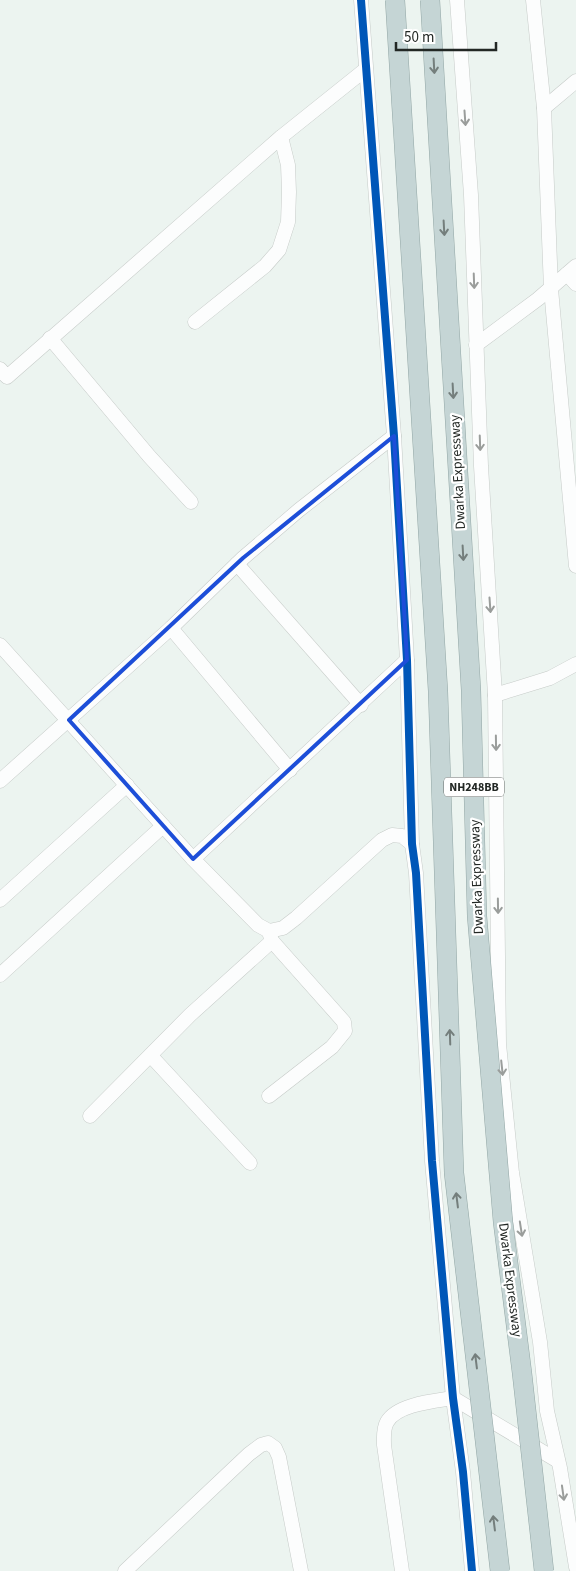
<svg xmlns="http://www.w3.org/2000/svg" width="576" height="1571" viewBox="0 0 576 1571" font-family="'Source Sans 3',sans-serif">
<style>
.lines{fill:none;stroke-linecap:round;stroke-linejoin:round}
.minor-casing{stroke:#c6cbc8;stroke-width:15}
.minor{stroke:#fcfdfd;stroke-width:14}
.highway-bridge-casing{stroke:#92a6a5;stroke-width:20;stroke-linecap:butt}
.highway-bridge{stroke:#c5d5d5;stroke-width:19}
.cycleway-casing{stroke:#fff;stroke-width:11}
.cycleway{stroke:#0057b8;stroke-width:8}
.oneway{stroke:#747e7c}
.oneway2{stroke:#9a9d9b}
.marked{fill:none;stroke:#1d4ed8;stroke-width:4;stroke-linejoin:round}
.labels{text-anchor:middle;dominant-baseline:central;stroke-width:4.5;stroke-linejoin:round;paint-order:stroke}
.shield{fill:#fff;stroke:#646866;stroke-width:1}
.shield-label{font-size:12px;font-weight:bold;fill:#222724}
.street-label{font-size:14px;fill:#222724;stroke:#fff}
</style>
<rect width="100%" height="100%" fill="#ecf4f0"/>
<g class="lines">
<!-- minor casing -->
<g class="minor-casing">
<g id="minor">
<path d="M 361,0 L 394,436 L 407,660 L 412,844 L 416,873 L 432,1161 L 453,1398 L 463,1472 L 472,1571"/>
<path d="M 457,0 L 471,195 L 481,466 L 495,695 L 499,1044 L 512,1173 L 540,1342 L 547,1411 L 560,1468 L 576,1567"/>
<path d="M 533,0 L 544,108 L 551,289 L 576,566"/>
<path d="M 544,108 L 576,81"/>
<path d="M 567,274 L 576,284"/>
<path d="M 195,322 L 265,266 L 279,250 L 288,222 L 289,192 L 288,165 L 281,137"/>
<path d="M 50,338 L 149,456 L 191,502"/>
<path d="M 476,345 L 538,299 L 576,266"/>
<path d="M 0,369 L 7,377 L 281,137 L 366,69"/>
<path d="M 237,564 L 361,705"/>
<path d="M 171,628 L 290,770"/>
<path d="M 0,645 L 193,859 L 258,925 L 269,931 L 283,928 L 296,918 L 382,840 L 392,835 L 402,836 L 412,844"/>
<path d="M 495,695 L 550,678 L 576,664"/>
<path d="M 0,781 L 171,628 L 243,558 L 299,510 L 394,436"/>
<path d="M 193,859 L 407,660"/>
<path d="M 0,900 L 127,785"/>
<path d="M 269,932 L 272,941 L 344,1022 L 345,1031 L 332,1047 L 269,1096"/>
<path d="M 0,975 L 163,826"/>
<path d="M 151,1056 L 250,1163"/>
<path d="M 90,1116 L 190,1015 L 272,941"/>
<path d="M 125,1571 L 249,1454 L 261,1445 L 268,1443 L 275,1448 L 279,1457 L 301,1571"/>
<path d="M 402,1571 L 384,1445 C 384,1438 383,1429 387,1422 C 397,1404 435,1401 453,1398 L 558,1461"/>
</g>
</g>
<!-- minor -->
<use href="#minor" class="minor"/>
<!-- highway-bridge casing -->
<g class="highway-bridge-casing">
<g id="highway-bridge">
<path d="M 395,0 L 438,691 L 454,1173 L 500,1571"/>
<path d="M 430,0 L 471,690 L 477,916 L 503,1222 L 522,1373 L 544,1571"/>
</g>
</g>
<!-- highway-bridge -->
<use href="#highway-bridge" class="highway-bridge"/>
<!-- cycleway casing -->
<g class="cycleway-casing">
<path id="cycleway" d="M 361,0 L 394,436 L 407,660 L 412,844 L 416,873 L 432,1161 L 453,1398 L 463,1472 L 472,1571"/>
</g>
<!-- cycleway -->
<use href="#cycleway" class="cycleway"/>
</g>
<!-- one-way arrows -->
<defs><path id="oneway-shaft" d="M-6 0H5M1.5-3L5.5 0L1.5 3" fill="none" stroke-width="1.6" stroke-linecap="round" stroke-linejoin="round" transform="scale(1.25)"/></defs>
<g class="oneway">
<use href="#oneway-shaft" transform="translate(434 66) rotate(87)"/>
<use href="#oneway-shaft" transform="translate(444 228) rotate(87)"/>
<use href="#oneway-shaft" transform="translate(453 391) rotate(87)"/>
<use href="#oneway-shaft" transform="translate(463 553) rotate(87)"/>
<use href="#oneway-shaft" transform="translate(450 1037) rotate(-92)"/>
<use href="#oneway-shaft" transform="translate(457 1200) rotate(-97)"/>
<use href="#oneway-shaft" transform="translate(476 1361) rotate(-97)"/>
<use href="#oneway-shaft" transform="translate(494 1523) rotate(-97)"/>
</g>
<g class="oneway2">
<use href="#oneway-shaft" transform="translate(465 118) rotate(86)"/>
<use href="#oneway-shaft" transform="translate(474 281) rotate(88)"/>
<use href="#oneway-shaft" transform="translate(480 443) rotate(88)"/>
<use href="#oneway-shaft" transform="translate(490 605) rotate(86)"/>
<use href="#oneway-shaft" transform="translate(496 743) rotate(89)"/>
<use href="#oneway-shaft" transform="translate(498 906) rotate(89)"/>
<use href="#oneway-shaft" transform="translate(502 1068) rotate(84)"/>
<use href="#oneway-shaft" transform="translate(521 1229) rotate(81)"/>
<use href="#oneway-shaft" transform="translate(563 1493) rotate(82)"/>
</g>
<!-- marked area -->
<path class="marked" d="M 394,436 L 407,660 L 193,859 L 69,720 L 243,558 Z"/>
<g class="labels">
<!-- shield labels -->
<rect class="shield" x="444" y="777.5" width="60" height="19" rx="4"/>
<g class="shield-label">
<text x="474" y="787">NH248BB</text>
</g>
<!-- street labels -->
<g class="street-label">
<text transform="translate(458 472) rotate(-93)">Dwarka Expressway</text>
<text transform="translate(477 877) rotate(-92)">Dwarka Expressway</text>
<text transform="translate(510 1280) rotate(83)">Dwarka Expressway</text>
</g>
</g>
<!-- scale -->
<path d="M396 42v8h100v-8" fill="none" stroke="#222724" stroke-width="2.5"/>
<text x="404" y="42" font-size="15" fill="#222724" stroke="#ffffff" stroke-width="4" paint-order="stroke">50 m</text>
</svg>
